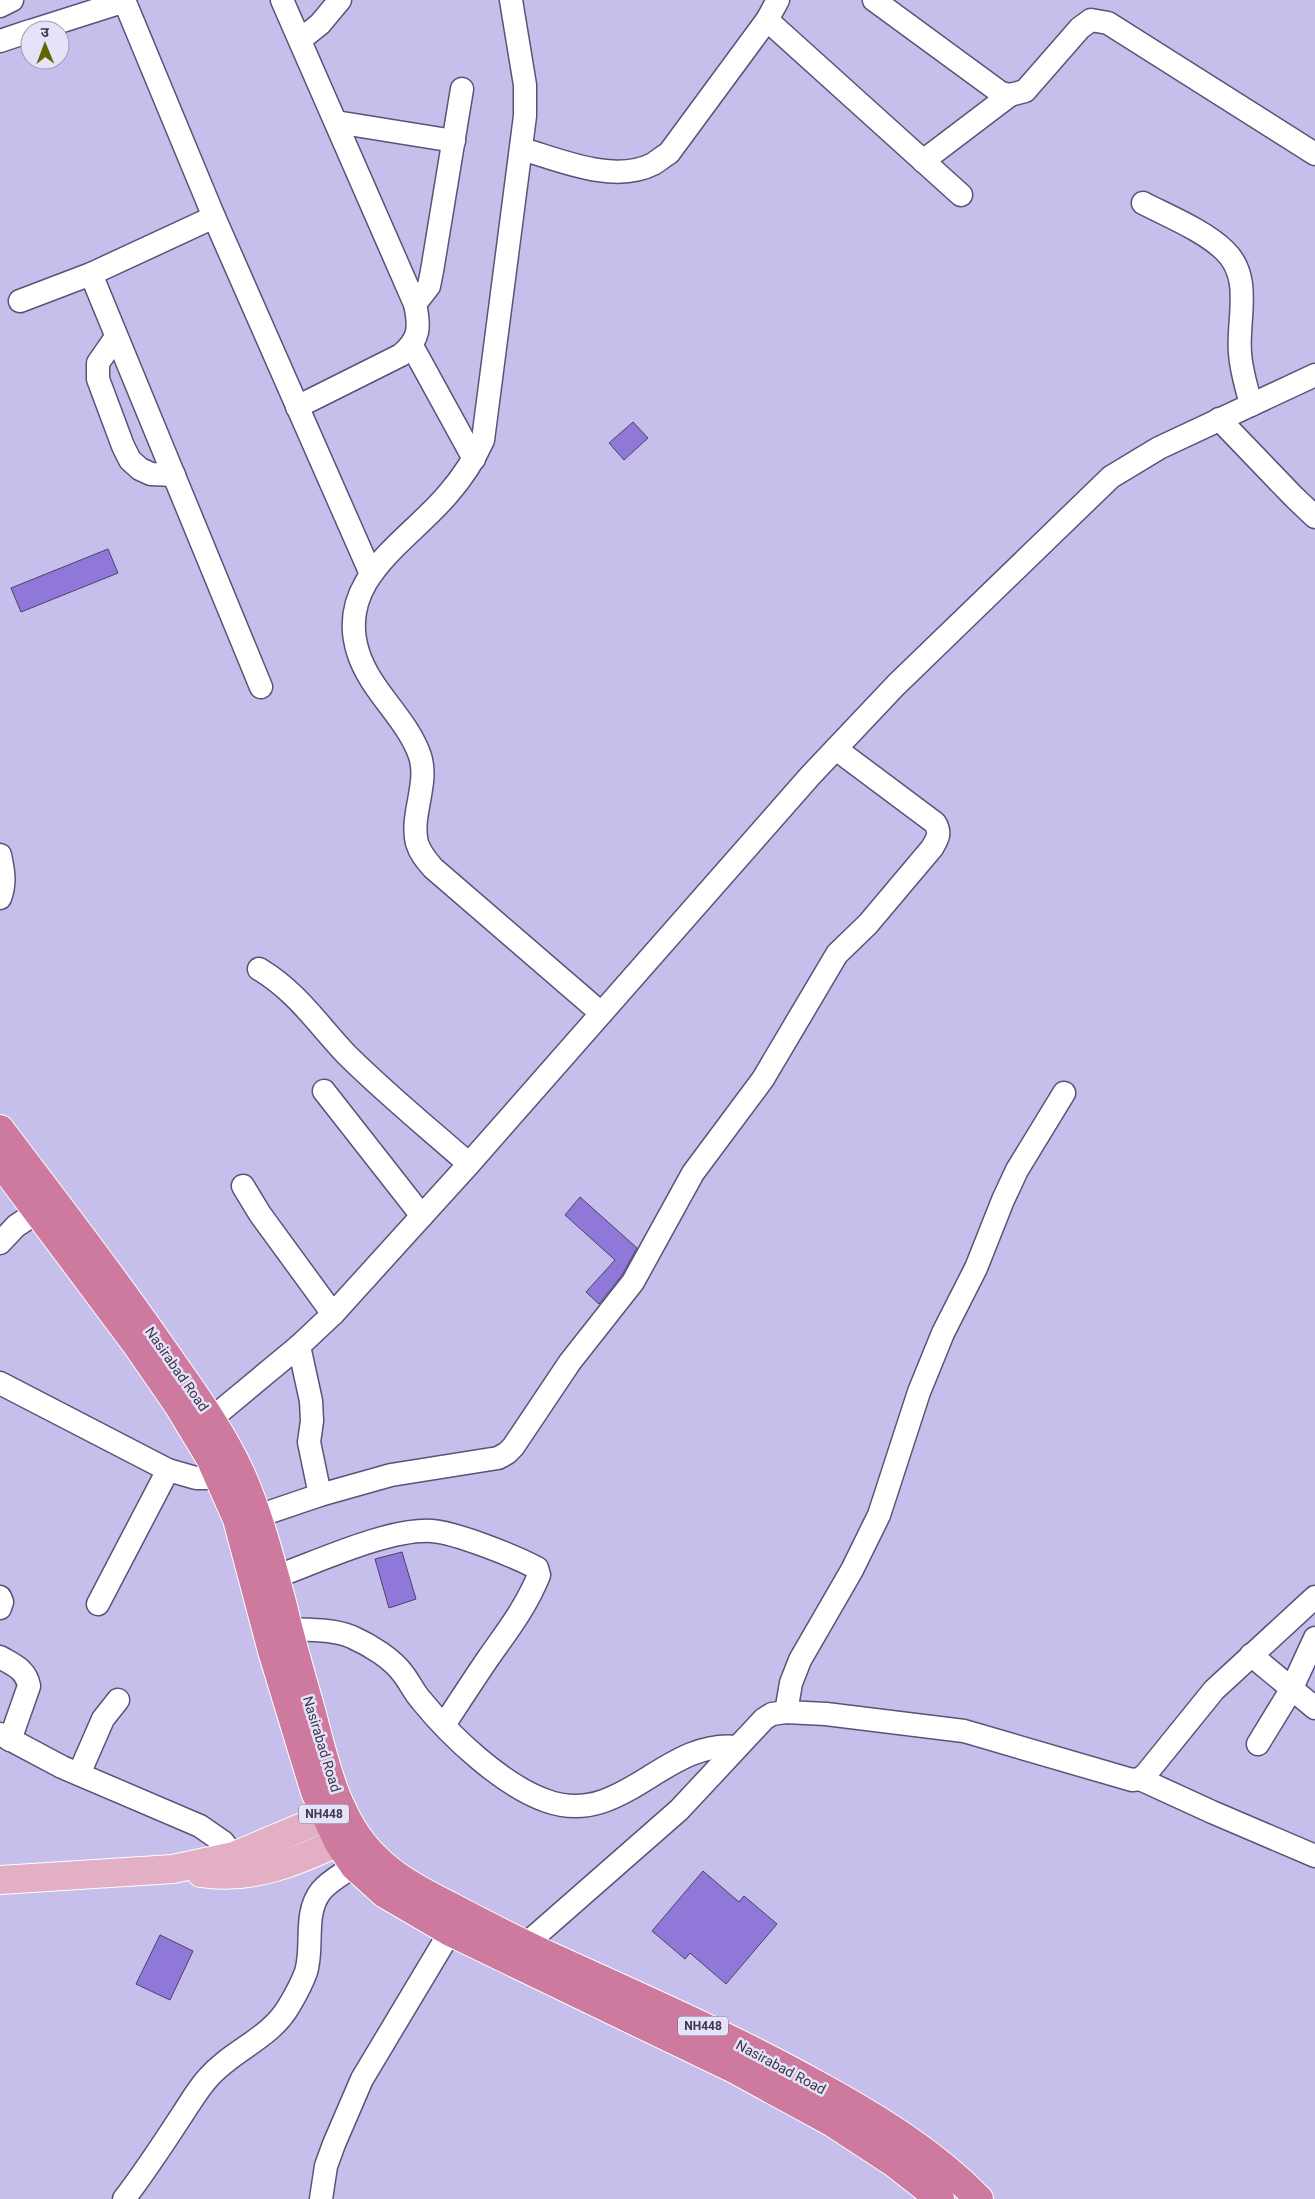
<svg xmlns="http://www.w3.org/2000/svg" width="1315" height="2199" viewBox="0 0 1315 2199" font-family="Roboto,'Noto Sans Devanagari',sans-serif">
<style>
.building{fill:#8f78d8;stroke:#4b4368}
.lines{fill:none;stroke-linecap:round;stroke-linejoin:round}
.minor-casing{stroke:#5a5279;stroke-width:25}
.major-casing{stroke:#fff;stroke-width:30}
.highway-casing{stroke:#fff;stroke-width:30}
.minor{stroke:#fff;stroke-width:22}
.major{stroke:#e2afc5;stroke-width:28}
.highway{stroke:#ce799e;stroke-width:28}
.labels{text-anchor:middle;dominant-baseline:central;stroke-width:5;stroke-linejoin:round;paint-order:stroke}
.shield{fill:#e6e2f9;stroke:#6f6c7f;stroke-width:1}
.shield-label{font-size:12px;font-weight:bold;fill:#3c394b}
.street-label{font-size:14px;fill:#3c394b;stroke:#e6e2f9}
</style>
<rect width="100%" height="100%" fill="#c6beeb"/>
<!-- building -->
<g class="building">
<path d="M 633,422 L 648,438 L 624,460 L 609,443 Z"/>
<path d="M 108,549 L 118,573 L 21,612 L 11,588 Z"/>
<path d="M 580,1197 L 637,1248 L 622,1275 L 599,1304 L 586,1292 L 615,1260 L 565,1215 Z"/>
<path d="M 402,1552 L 416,1599 L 389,1608 L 375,1559 Z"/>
<path d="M 703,1871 L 739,1902 L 744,1896 L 777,1924 L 726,1984 L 690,1953 L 685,1959 L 652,1931 Z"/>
<path d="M 160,1935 L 193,1951 L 170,2000 L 136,1984 Z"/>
</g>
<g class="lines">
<!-- minor casing -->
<g class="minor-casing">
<g id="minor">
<path d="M 124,0 L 214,217 L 371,574"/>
<path d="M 282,0 L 415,304 C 420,327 420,339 401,355 L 297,407"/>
<path d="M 511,0 L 525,85 L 525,116 L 483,440 C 474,460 462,478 448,494 C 409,541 335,579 358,652 C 370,691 407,718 420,756 C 429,784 410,815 417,843 C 420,853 426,860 433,868 L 601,1013"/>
<path d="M 874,0 L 1001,93 L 1010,95 L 1025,91 L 1080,28 L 1091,20 L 1108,23 L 1315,154"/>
<path d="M 0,6 L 12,0"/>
<path d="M 767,20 L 961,195"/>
<path d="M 34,30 L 125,1"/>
<path d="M 300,40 L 320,24 L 340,0"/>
<path d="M 0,41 L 30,31"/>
<path d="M 336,122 L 454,141"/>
<path d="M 522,149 C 560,160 614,184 653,164 C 658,161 664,156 669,153 L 767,20 L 778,0"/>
<path d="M 923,161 L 1010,95"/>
<path d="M 1143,203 C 1168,216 1205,231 1225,251 C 1253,278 1237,319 1240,353 C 1241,371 1247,388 1251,405"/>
<path d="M 91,274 L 261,687"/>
<path d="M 20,301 L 91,274 L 214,217"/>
<path d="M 415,304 L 429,286 L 432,271 L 462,89"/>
<path d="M 116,337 L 98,363 L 98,379 L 123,446 L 130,460 L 140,469 L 151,474 L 174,475"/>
<path d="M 412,346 L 474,459"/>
<path d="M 1219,419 L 1294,497 L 1315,517"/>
<path d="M 0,855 C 3,869 6,883 0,898"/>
<path d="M 259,969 C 297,992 316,1022 346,1054 C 385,1093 428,1128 469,1164"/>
<path d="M 324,1091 L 422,1216"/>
<path d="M 243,1186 L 260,1214 L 333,1314"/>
<path d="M 0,1243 L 16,1226 L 37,1212"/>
<path d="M 299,1346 L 311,1401 L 312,1421 L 309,1442 L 320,1495"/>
<path d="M 0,1383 L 168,1470 L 196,1478 L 219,1478"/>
<path d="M 211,1419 L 299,1346 L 333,1314 L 469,1164 L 810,776 L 896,685 L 1111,477 L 1159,448 L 1315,375"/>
<path d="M 258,1516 L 320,1495 L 391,1475 L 498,1458 L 507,1453 L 513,1447 L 570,1362 L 633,1282 L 693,1173 L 763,1079 L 837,954 L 868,924 L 932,848 C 938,838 941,833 935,823 L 836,749"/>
<path d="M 275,1577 C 317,1562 389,1528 432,1531 C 457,1533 514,1556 537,1568 L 539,1575 C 526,1607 508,1630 489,1657 C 474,1679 459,1702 444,1725"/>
<path d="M 0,1597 L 2,1602 L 0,1608"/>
<path d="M 98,1604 L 168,1470"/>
<path d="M 288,1629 C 310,1630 332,1629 352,1637 C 370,1645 393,1659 404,1675 C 410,1683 414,1692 421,1700 C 450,1736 503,1786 547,1801 C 622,1828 664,1739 737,1747"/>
<path d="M 1251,1655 L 1315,1708"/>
<path d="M 0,1657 C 13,1665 26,1669 29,1686 L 10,1740"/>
<path d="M 786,1712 L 791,1683 L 800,1660 L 852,1570 L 879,1515 L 919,1392 L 943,1333 L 976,1268 L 1003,1200 L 1017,1170 L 1064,1093"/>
<path d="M 0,1734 L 62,1767 L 200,1826 L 223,1842 L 234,1856"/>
<path d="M 1258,1744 L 1291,1690 L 1315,1638"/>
<path d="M 79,1774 L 103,1719 L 118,1700"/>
<path d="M 1140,1779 L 1212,1812 L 1315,1856"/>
<path d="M 525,1945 L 679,1810 L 764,1719 L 772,1714 L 786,1712 L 826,1714 L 964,1731 L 1132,1780 L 1140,1779 L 1146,1774 L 1214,1690 L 1315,1597"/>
<path d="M 124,2199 C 145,2172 163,2144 182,2115 C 190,2103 198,2089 208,2078 C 232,2050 270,2039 289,2006 C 295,1996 302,1983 306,1972 C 314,1946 303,1914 321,1891 C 330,1880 343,1874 354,1866"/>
<path d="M 321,2199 L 326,2166 L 334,2144 L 362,2079 L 450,1932"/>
</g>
</g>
<!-- major casing -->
<g class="major-casing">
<g id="major">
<path d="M 201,1873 C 255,1882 308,1857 355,1834"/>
<path d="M 0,1880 L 173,1869 L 234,1856 L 343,1810"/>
</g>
</g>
<!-- highway casing -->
<g class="highway-casing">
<g id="highway">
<path d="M 0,1129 C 55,1202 112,1275 164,1351 C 192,1391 221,1430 241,1474 C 260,1517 271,1562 283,1606 C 291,1641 301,1675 311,1710 C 324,1759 336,1819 374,1856 C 396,1879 423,1892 450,1906 C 484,1924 519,1942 554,1958 C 644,1999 736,2039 823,2088 C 879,2119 934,2153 979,2199"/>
<path d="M 0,1162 L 136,1344 L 178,1405 L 210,1458 L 237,1519 L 272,1651 L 315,1792 L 338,1842 L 354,1866 L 385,1894 L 450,1932 L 736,2070 L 833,2123 L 894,2163 L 940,2199"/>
</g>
</g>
<!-- minor -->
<use href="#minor" class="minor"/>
<!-- major -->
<use href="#major" class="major"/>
<!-- highway -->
<use href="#highway" class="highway"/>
</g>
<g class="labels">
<!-- shield labels -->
<g class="shield">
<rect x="299" y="1804.5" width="50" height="19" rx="4"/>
<rect x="678" y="2016.5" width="50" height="19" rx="4"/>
</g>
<g class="shield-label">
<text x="324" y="1814">NH448</text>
<text x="703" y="2026">NH448</text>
</g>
<!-- street labels -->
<g class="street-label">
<text transform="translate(177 1369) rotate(55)">Nasirabad Road</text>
<text transform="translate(322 1744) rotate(73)">Nasirabad Road</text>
<text transform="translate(781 2067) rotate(28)">Nasirabad Road</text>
</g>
</g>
<!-- north arrow -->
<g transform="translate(45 45) rotate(359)"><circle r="24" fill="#e6e2f9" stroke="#a29eb3"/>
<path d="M0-4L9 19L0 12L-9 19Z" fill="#606500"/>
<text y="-8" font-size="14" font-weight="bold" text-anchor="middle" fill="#3c394b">उ</text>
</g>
</svg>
